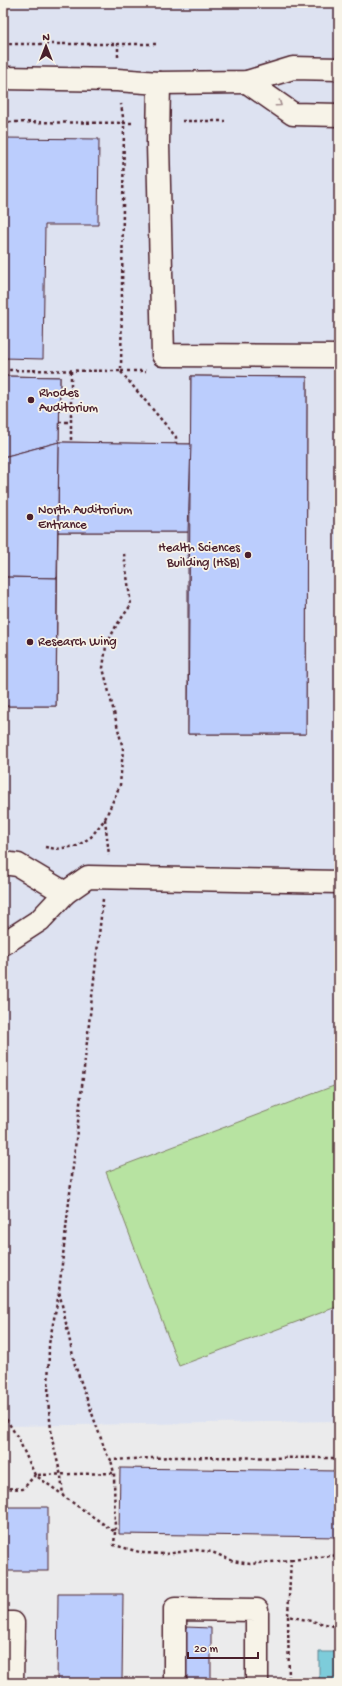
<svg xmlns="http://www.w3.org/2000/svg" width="342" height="1686" viewBox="0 0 342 1686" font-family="'Gochi Hand',sans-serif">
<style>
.built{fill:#dde2f1}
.green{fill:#b7e3a1;stroke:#808166}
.water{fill:#7dccda;stroke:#698794}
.building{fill:#bbcdfd;stroke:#4a1f2b}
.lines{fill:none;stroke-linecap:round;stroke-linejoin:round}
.minor-casing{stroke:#4a1f2b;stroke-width:25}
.path{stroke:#4a1f2b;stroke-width:2.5;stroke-dasharray:3 3;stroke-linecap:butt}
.minor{stroke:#f7f3e8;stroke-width:22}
.oneway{stroke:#a0898a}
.poi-dot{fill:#4a1f2b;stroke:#f7f3e8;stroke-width:1.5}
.labels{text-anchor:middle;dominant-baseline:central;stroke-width:3.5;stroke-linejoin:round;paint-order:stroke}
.poi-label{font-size:13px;fill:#4a1f2b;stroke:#f7f3e8;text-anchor:start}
</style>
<rect width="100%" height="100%" fill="#ebebec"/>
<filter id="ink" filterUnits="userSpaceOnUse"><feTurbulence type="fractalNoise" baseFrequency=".025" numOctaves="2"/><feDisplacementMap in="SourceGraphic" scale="8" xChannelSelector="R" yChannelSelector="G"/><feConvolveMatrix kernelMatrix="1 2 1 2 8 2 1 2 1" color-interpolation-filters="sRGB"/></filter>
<g filter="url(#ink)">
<!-- built -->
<path class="built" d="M 3,3 L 339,3 L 339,1421 L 3,1426 Z"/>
<!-- green -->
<path class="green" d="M 339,1084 L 339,1306 L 179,1366 L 106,1172 Z"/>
<!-- water -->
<rect class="water" x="319" y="1652" width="20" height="31"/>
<!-- building -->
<g class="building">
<path d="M 3,138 L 99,139 L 98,225 L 45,225 L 43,359 L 3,358 Z"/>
<path d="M 3,376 L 60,377 L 59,442 L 176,444 L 191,444 L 191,376 L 307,377 L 306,734 L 188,734 L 188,532 L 58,532 L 56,706 L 3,706 Z"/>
<path d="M 3,376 L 60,377 L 59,442 L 3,457 Z"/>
<path d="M 191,376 L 307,377 L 306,734 L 188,734 Z"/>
<path d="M 59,442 L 191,444 L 188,532 L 58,532 Z"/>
<path d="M 59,442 L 57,578 L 3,577 L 3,457 Z"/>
<path d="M 3,577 L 57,578 L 56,706 L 3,706 Z"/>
<path d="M 120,1468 L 339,1471 L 339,1537 L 119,1534 Z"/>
<rect x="3" y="1507" width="45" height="64"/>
<path d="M 58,1594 L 123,1594 L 122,1683 L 57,1683 Z"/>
<path d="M 186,1627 L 211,1628 L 211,1683 L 185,1683 Z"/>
</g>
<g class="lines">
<!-- minor casing -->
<g class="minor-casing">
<g id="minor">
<path d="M 3,78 L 117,80 L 159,83 L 247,82 L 293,68 L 339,69"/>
<path d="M 247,82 L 293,114 L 339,115"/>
<path d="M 159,83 L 158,143 L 163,355 L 339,356"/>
<path d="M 3,863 L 18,865 L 65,893"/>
<path d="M 3,944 L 40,920 L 65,893 L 88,877 L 339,882"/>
<path d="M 3,1623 L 13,1623 L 12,1683"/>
<path d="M 175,1683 L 175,1609 L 257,1610 L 257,1683"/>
</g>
</g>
<!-- path -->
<g class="path">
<path d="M 3,44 L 159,44"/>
<path d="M 118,57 L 118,44"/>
<path d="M 182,121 L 225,121"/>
<path d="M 3,122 L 135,123"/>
<path d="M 3,370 L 121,371 L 124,124 L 121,104"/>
<path d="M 71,371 L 71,443"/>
<path d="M 121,371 L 146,371"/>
<path d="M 121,372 L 176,437 L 176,444"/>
<path d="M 59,422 L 71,422"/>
<path d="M 105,819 L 109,855"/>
<path d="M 45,847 L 56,849 L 77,846 L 91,837 L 105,819 L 120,785 L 123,749 L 103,668 L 106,646 L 116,626 L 131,605 L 124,554"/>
<path d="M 103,899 L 59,1291 L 75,1365 L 106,1453 L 111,1460 L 173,1457 L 339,1458"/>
<path d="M 59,1293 L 49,1344 L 48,1401 L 52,1439 L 61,1476 L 63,1496 L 115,1532 L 114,1473 L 111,1460"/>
<path d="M 3,1414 L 18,1438 L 35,1475 L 114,1473"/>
<path d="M 3,1488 L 23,1489 L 35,1475 L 63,1495"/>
<path d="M 115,1532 L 114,1545 L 143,1553 L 165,1554 L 196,1550 L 212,1552 L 233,1561 L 250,1564 L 291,1560 L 288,1616 L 339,1627"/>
<path d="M 291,1560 L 339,1555"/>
<path d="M 288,1616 L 289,1683"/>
</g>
<!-- minor -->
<use href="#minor" class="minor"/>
</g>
<!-- one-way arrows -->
<defs><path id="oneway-chevron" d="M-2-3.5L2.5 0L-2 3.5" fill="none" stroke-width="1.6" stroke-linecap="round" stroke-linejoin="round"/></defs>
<use class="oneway" href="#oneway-chevron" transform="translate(279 104) rotate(35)"/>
</g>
<!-- markers -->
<g class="poi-dot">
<circle cx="31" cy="400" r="4"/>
<circle cx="30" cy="517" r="4"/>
<circle cx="248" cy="555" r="4"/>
<circle cx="30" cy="642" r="4"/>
</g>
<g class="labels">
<!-- poi labels -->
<g class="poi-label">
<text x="39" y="393">Rhodes<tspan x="39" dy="15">Auditorium</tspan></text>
<text x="38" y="510">North Auditorium<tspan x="38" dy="15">Entrance</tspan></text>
<text x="240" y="548" text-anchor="end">Health Sciences<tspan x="240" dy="15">Building (HSB)</tspan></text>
<text x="38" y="642">Research Wing</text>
</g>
</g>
<!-- margin -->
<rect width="342" height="1686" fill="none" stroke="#f7f3e8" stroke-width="16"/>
<rect x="8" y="8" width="326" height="1670" fill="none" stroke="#4a1f2b" stroke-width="1.5" filter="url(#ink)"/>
<!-- north arrow -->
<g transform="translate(46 46)" stroke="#f7f3e8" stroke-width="3" paint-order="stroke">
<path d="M0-3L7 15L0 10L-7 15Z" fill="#4a1f2b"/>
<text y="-6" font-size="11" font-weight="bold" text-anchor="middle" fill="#4a1f2b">N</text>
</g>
<!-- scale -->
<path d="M188 1652v6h70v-6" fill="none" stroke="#4a1f2b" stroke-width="2"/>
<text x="194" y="1652" font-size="12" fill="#4a1f2b" stroke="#f7f3e8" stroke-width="3" paint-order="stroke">20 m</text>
</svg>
